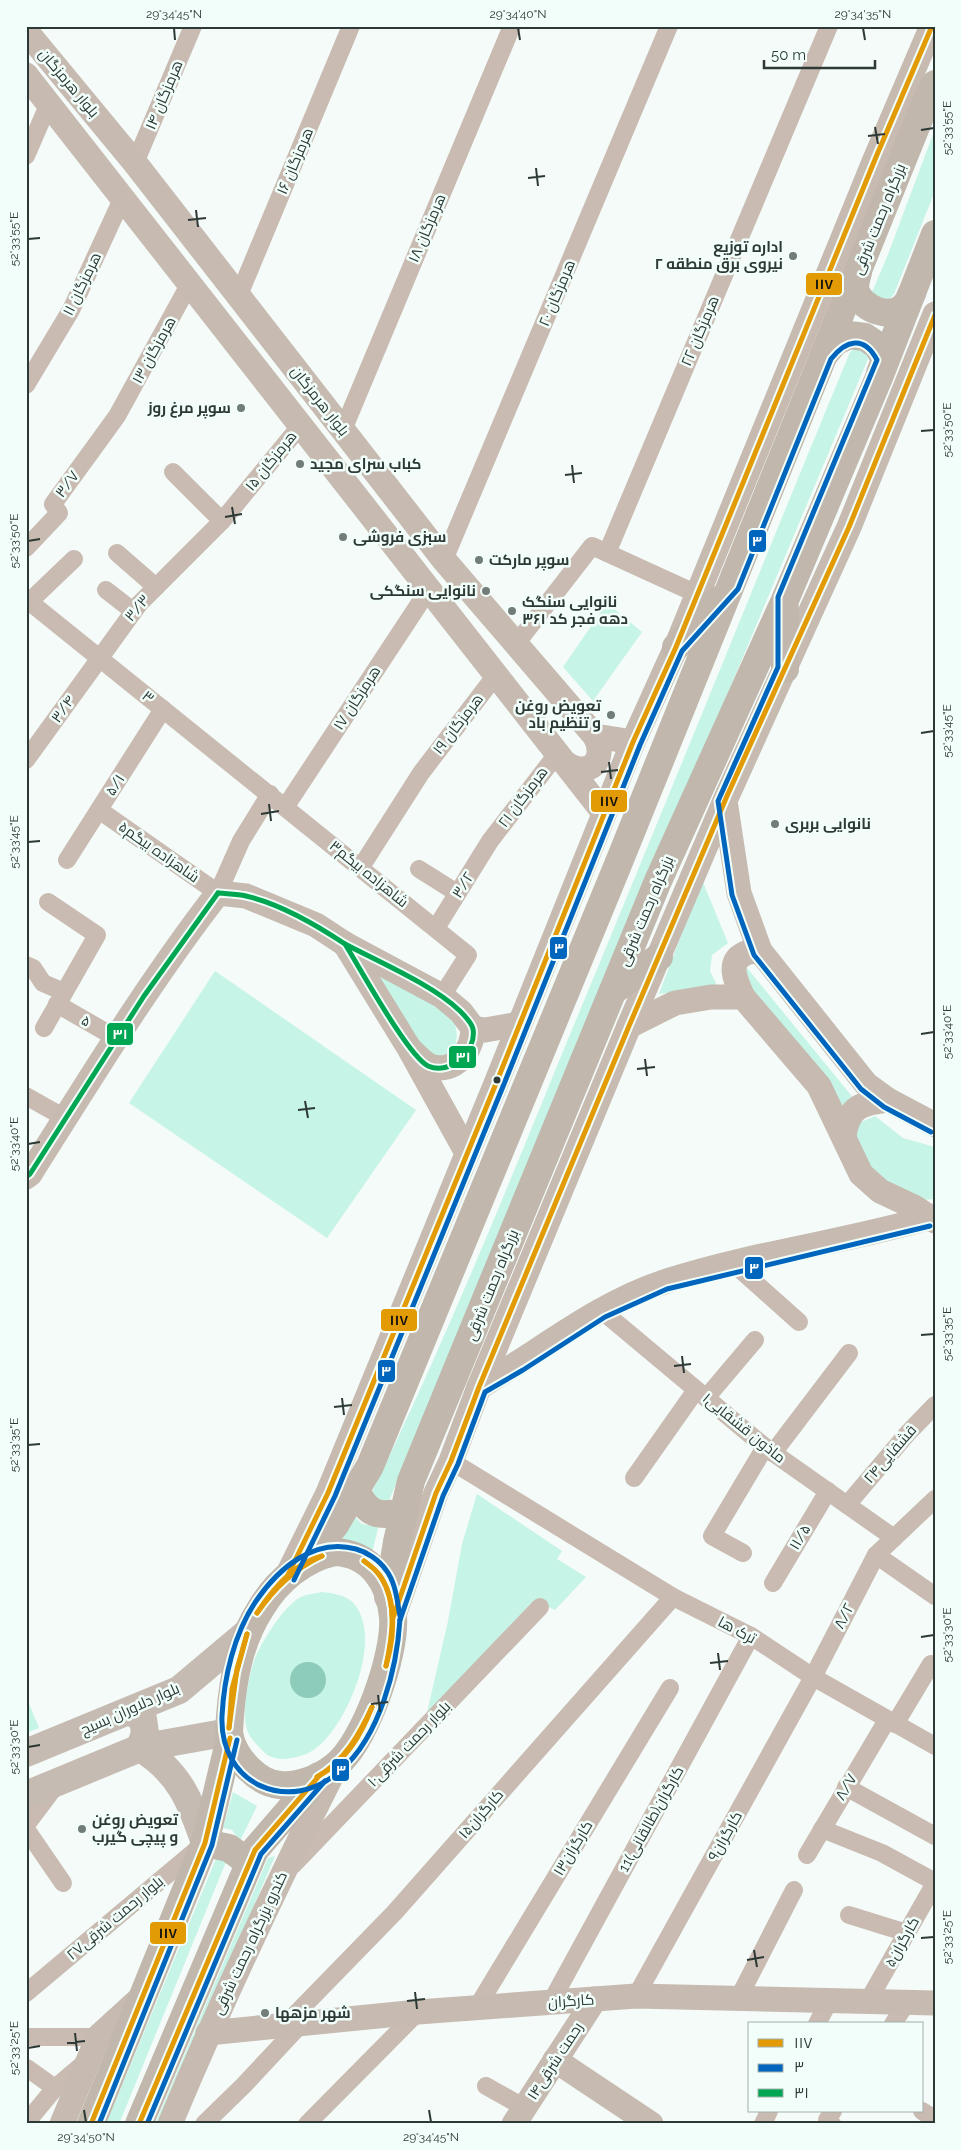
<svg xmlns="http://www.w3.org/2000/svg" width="961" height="2150" viewBox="0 0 961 2150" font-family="Raleway,Cairo,sans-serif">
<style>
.green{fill:#c6f4e6}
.water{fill:#8dcbba}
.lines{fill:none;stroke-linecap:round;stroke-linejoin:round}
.street{stroke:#c9bbb2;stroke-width:18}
.secondary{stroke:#c6bab1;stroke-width:25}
.primary{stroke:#c6bbb2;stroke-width:28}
.highway{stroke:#c1b7ad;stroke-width:28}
.bus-1-casing{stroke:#f1fef9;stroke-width:9}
.bus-2-casing{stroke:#f1fef9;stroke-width:9}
.bus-3-casing{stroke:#f1fef9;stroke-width:9}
.bus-1{stroke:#e39b05;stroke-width:5}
.bus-2{stroke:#0065bd;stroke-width:5}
.bus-3{stroke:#00a651;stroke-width:5}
.ticks{fill:none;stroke:#2c3935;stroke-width:2}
.poi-dot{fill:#727d79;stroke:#f1fef9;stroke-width:2}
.bus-dot{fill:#2c3935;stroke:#f1fef9;stroke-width:2}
.labels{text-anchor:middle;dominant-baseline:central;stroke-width:5;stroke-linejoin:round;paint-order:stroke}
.street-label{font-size:15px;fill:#2c3935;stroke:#f1fef9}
.poi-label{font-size:15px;font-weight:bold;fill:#2c3935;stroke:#f1fef9;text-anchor:start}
.line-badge{stroke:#f1fef9;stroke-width:2}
.badge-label{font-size:14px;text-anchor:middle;font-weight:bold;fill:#fff}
.pale-badge-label{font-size:14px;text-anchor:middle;font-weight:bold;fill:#111}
.neatline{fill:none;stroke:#2c3935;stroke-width:2}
.ticks-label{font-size:12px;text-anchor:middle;fill:#2c3935}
</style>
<rect width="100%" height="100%" fill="#f4fbf8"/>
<!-- green -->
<g class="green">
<path d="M 935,129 L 935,191 L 894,294 L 887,302 L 881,304 L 872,292 L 887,257 Z"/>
<path d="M 856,347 L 870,354 L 388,1503 L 370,1496 C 442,1349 504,1196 566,1044 C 662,814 755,582 850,352 Z"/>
<path d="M 607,603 L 642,632 L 593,701 L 563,667 Z"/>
<path d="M 702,880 L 728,943 L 712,955 L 710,971 L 720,992 L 687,990 L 659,994 Z"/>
<path d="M 363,961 L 452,1017 C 465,1044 450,1067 422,1050 Z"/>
<path d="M 747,968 L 855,1100 L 842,1111 L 744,978 Z"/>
<path d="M 215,971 L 416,1110 L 327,1238 L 129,1103 Z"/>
<path d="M 875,1116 L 903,1138 L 935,1147 L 935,1199 L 922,1200 L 875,1180 L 854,1138 L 857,1124 Z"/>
<path d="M 477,1494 L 562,1551 L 557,1559 L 586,1577 L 555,1610 L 534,1600 L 426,1717 L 448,1621 L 462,1544 Z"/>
<path d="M 355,1517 L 362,1524 L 373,1526 L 379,1524 L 372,1553 L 356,1543 L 342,1539 Z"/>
<path d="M 321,1592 C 333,1593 348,1595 355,1605 C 382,1640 349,1718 321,1744 C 312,1753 302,1756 291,1758 C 281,1760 270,1759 263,1751 C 258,1746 249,1737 247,1730 C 241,1713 249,1672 256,1656 C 264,1638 283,1608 299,1598 C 305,1594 315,1594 321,1592 Z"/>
<path d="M 26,1696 L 39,1728 L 26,1733 Z"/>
<path d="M 233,1792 L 257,1806 L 240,1841 L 232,1830 L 223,1828 Z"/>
<path d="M 218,1854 L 228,1857 L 119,2124 L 106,2124 Z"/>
<path d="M 275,1856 L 162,2124 L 155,2124 L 268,1858 Z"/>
</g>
<!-- water -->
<circle class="water" cx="308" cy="1680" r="18"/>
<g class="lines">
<!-- street -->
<g class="street">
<path d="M 26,156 L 49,103"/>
<path d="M 135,163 L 193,26"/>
<path d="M 239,295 L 351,26"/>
<path d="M 26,385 L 71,310 L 123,197"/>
<path d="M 343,430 L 512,26"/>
<path d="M 173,472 L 222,521"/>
<path d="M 26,548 L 59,513 L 53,504 L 117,416 L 190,283"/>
<path d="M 117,553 L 156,587"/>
<path d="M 607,553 L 829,26"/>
<path d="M 444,560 L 669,26"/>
<path d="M 106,590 L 133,611"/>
<path d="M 26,599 L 468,955 L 442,996"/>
<path d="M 29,602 L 74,559"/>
<path d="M 516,644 L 592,546 L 697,594"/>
<path d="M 26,760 L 139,604 L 222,521 L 301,425"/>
<path d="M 286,806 L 429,589"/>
<path d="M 99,810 L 218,893 L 241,841 L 270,794"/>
<path d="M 67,860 L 163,709"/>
<path d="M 361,867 L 421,773 L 496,675"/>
<path d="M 419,869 L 457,893"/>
<path d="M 436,928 L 490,841 L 557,754"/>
<path d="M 26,965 L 33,968 L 43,983 L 64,992"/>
<path d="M 57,1004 L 116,1038"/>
<path d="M 44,1028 L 97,935 L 48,902"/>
<path d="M 26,1096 L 65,1118"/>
<path d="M 734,1264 L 799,1322"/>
<path d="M 601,1310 L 765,1447 L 894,1538"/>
<path d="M 706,1398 L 755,1340"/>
<path d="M 773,1453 L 849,1353"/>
<path d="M 451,1461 L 673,1597 L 751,1636 L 813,1677 L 935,1746"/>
<path d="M 634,1478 L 696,1390"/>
<path d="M 847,1505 L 907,1434 L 935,1405"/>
<path d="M 743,1553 L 712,1536 L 765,1447"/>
<path d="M 876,1555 L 935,1596"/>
<path d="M 773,1583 L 828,1491"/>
<path d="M 895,1724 L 931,1664"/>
<path d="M 846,1787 L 935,1836"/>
<path d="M 26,1825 L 56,1785"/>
<path d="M 26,1829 L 63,1883"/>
<path d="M 822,1829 L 882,1853 L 935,1882"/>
<path d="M 807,1855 L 887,1720"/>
<path d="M 293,1865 L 540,1607"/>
<path d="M 849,1915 L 907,1933"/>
<path d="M 26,1993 L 200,1847"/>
<path d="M 636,1996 L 813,1677 L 876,1555 L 935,1499"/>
<path d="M 738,1999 L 794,1890"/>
<path d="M 868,2001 L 935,1883"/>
<path d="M 551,2002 L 751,1636"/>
<path d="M 476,2009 L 670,1688"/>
<path d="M 817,2024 L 829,2001"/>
<path d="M 893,2024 L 907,2002"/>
<path d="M 283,2027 L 395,1912 L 673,1597"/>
<path d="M 26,2037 L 98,2037"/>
<path d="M 27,2068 L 55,2088"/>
<path d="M 486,2086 L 525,2108"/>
<path d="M 922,2111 L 935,2119"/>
<path d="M 26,2123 L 55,2088 L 87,2061"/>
<path d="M 204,2124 L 244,2085 L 300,2025"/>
<path d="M 307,2124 L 418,2012"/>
<path d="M 763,2124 L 769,2111"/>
<path d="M 832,2124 L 827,2120 L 833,2111"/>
</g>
<!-- secondary -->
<g class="secondary">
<path d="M 26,31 L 135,163 L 444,560 L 595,736 L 633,742"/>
<path d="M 26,75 L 604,813"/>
<path d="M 565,763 C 588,779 608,761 595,736"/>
<path d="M 725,801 L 739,893 L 760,951 L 866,1084 L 888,1100 L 935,1125"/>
<path d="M 345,944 L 409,1048 L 467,1153"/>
<path d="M 743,997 C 737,984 726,963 744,954 C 748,951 756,952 760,951"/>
<path d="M 629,1026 L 675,1003 L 711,997 L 743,997 L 819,1086 L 861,1174 L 880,1191 L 914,1207 L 935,1221"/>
<path d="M 412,1051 C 417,1056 423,1063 430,1066 C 455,1075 473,1050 473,1028"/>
<path d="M 844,1136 C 848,1107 861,1103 888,1100"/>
<path d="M 26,1177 L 30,1174 C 90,1079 149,982 218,893 L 246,896 L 316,925 L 345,944 L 442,996 L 461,1012 L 473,1028 L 485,1030 L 519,1024"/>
<path d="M 479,1387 C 541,1351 598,1303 667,1281 C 754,1253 847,1242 935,1216"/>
<path d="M 290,1570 L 328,1493 L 497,1081 L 633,742 L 676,647 L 876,157 L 932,26"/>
<path d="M 393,1618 L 436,1493 L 451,1461 L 479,1387 L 629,1026 L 727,796 L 849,527 L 935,314"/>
<path d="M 208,2033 L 418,2012 L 636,1996 L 935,2003"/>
<path d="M 555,2060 L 651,2124"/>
<path d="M 62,2124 L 98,2037 L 143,1996"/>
<path d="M 170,2124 C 221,2002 277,1883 337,1765"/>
<path d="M 514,2124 L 595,1999"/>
</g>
<!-- primary -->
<g class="primary">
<path d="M 130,1711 L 143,1719 L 145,1733 L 140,1748 C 179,1771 191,1802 205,1843"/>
<path d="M 26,1753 L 179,1690 L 248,1632"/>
<path d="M 26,1795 L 140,1748 L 229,1732"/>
</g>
<!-- highway -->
<g class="highway">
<path d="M 858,272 C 857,276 855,283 855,288 C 859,309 892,322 906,304 C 909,301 910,297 912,293"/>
<path d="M 824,355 L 835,342 L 849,335 L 865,337 L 878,346 L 885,360 L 880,373"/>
<path d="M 676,647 L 718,600"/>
<path d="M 785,669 L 785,609"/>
<path d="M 613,991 L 659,957"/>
<path d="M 356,1490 C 367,1515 378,1517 404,1512"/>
<path d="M 334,1552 C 371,1553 390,1583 393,1617 C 396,1654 365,1743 335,1766 C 320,1778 299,1787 280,1785 C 257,1783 236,1759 230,1738 C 228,1731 230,1723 230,1716 C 233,1678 240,1640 261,1608 C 277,1581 303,1559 334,1552 Z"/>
<path d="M 302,1565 L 335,1525 L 370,1466 L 617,867 L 926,102 L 935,84"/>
<path d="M 388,1597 L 397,1542 L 411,1481 L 658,881 L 785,600 L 880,375 L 935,234"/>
<path d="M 205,1843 L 229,1848 L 249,1863"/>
<path d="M 91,2124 L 205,1843 L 230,1738"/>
<path d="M 139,2124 L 255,1850 L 319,1776"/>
</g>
<!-- bus-1 casing -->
<g class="bus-1-casing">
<g id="bus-1">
<path d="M 364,1561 C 399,1583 396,1632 386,1666"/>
<path d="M 364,1561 C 370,1566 378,1571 381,1577 C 398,1604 392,1638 386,1666"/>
<path d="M 287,1577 L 328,1493 L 497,1081 L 633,742 L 676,647 L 876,157 L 932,26"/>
<path d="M 257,1613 C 272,1590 294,1563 322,1556"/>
<path d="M 257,1613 C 275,1588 294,1569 322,1556"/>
<path d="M 393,1618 L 436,1493 L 451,1461 L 479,1387 L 629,1026 L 727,796 L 849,527 L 935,315"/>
<path d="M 229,1728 L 232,1689 L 247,1634"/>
<path d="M 229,1728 L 237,1669 L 247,1634"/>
<path d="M 317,1777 C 345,1760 359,1735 372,1707"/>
<path d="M 317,1777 C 346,1762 361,1735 372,1707"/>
<path d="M 91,2124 L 205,1843 L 230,1738"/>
<path d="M 139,2124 L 255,1850 L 319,1776"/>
</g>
</g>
<!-- bus-2 casing -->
<g class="bus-2-casing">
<g id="bus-2">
<path d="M 294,1580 L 335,1496 L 504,1084 L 640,745 L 682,651 L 738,589 L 831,359 C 846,340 864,335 877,360 L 778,597 L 778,667 L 718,801 L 732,895 L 754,955 L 861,1089 L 884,1107 L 931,1132"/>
<path d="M 400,1616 C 397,1601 396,1583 386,1570 C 379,1560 367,1552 356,1549 C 314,1537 278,1569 256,1601 C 234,1634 224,1677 222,1716 C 219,1785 290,1816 341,1770 C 380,1736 397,1668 400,1619"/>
<path d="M 400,1620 L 443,1496 L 458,1464 L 485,1392 L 523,1370 L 605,1317 L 667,1289 L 930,1226"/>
<path d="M 99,2124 L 212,1845 L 237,1740"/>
<path d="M 147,2124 L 261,1854 L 325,1781"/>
</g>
</g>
<!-- bus-3 casing -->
<g class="bus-3-casing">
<g id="bus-3">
<path d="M 218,893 C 227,894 237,894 246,896 C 281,904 315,924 345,944"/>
<path d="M 345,944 C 379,962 433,985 460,1011 C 464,1015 472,1024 473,1029 C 477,1051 450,1076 428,1066 C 408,1056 360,968 345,944 Z"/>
<path d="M 26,1177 L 30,1174 L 144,996 L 218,893"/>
</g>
</g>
<!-- bus-1 -->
<use href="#bus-1" class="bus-1"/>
<!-- bus-2 -->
<use href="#bus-2" class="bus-2"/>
<!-- bus-3 -->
<use href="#bus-3" class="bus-3"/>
</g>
<!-- ticks -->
<path class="ticks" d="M 174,28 L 175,40M 518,28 L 520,40M 863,28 L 865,40M 875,127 L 878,144M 921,130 L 934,128M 868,136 L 885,134M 536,168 L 538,186M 528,178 L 545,176M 196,210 L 198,227M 188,220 L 206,218M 28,239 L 40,238M 921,431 L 934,430M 572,465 L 574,483M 565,475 L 582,473M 232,507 L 235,524M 225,517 L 242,514M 28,541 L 40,539M 921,733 L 934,731M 609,762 L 611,779M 601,772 L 618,770M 269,804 L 271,821M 261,814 L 279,811M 28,842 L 40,841M 921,1034 L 934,1032M 645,1059 L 647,1076M 637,1069 L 655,1067M 305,1101 L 308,1118M 298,1110 L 315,1108M 28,1144 L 40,1142M 921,1335 L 934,1334M 682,1356 L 684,1373M 674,1366 L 691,1364M 342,1398 L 344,1415M 334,1407 L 352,1405M 28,1445 L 40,1444M 921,1637 L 934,1635M 718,1653 L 720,1670M 710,1663 L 728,1661M 378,1695 L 380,1712M 371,1704 L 388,1702M 28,1747 L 40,1745M 921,1938 L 934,1937M 754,1950 L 757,1967M 747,1960 L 764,1957M 415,1992 L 417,2009M 407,2001 L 425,1999M 75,2033 L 77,2051M 67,2043 L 85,2041M 28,2048 L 40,2046M 84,2110 L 86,2122M 429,2110 L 431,2122"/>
<!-- markers -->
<g class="poi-dot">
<circle cx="793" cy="256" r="5"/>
<circle cx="241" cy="408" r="5"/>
<circle cx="300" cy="464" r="5"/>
<circle cx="343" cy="537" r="5"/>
<circle cx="479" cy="560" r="5"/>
<circle cx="486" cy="591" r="5"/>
<circle cx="512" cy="611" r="5"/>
<circle cx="611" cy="715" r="5"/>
<circle cx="775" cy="824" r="5"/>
<circle cx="82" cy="1829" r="5"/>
<circle cx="265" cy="2013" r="5"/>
</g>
<circle class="bus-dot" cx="497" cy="1080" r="4.5"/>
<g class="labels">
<!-- street labels -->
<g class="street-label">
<text transform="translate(69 83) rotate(50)">بلوار هرمزگان</text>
<text transform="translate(164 95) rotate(-67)">هرمزگان ۱۴</text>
<text transform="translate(295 161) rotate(-67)">هرمزگان ۱۶</text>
<text transform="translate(879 219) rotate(-68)">بزرگراه رحمت شرقی</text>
<text transform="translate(427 228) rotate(-67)">هرمزگان ۱۸</text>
<text transform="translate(82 284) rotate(-64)">هرمزگان ۱۱</text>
<text transform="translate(557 293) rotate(-67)">هرمزگان ۲۰</text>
<text transform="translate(700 331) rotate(-67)">هرمزگان ۲۲</text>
<text transform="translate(154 350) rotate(-61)">هرمزگان ۱۳</text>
<text transform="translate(320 401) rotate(52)">بلوار هرمزگان</text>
<text transform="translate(271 461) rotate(-51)">هرمزگان ۱۵</text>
<text transform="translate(67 484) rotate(-53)">۳/۷</text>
<text transform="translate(137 608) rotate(-50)">۳/۳</text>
<text transform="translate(148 697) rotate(39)">۳</text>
<text transform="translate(357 698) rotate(-57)">هرمزگان ۱۷</text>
<text transform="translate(63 709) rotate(-55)">۳/۴</text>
<text transform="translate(458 724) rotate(-52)">هرمزگان ۱۹</text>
<text transform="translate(115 785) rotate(-57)">۵/۱</text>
<text transform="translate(523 797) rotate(-53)">هرمزگان ۲۱</text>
<text transform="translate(159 852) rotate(35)">شاهزاده بیگم۵</text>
<text transform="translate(369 874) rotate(39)">۳شاهزاده بیگم</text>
<text transform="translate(463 885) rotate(-58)">۳/۲</text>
<text transform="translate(646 911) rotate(-67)">بزرگراه رحمت شرقی</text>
<text transform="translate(86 1021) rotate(30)">۵</text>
<text transform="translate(492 1285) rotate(-68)">بزرگراه رحمت شرقی</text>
<text transform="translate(744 1428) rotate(39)">ماذون قشقایی۱</text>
<text transform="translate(890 1454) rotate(-49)">قشقایی۲۴</text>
<text transform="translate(800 1537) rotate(-59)">۱۱/۵</text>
<text transform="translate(844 1616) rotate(-63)">۸/۲</text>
<text transform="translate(737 1630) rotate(28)">ترک ها</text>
<text transform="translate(130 1709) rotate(-24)">بلوار دلاوران بسیج</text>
<text transform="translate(409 1744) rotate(-46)">۱۰بلوار رحمت شرقی</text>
<text transform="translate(846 1787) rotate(-59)">۸/۷</text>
<text transform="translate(481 1814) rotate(-49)">۱۵کارگران</text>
<text transform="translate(651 1819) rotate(-61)">11کارگران(طالقانی)</text>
<text transform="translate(725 1836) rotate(-61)">کارگران۹</text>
<text transform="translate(573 1848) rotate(-59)">کارگران۱۳</text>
<text transform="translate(115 1918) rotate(-40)">بلوار رحمت شرقی۲۷</text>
<text transform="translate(902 1942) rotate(-61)">کارگران۵</text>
<text transform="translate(250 1943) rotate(-65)">کندرو بزرگراه رحمت شرقی</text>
<text transform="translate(571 2001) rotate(-4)">کارگران</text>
<text transform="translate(555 2061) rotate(-57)">۱۴رحمت شرقی</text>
</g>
<!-- poi labels -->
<g class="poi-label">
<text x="783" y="247" text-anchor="end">اداره توزیع<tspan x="783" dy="17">نیروی برق منطقه ۲</tspan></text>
<text x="231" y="408" text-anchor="end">سوپر مرغ روز</text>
<text x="310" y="464">کباب سرای مجید</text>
<text x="353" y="537">سبزی فروشی</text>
<text x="489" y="560">سوپر مارکت</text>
<text x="476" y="591" text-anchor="end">نانوایی سنگکی</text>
<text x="522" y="602">نانوایی سنگک<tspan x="522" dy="17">دهه فجر کد ۳۶۱</tspan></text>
<text x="601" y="706" text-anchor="end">تعویض روغن<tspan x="601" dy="17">و تنظیم باد</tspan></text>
<text x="785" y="824">نانوایی بربری</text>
<text x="92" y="1820">تعویض روغن<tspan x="92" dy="17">و پیچی گیرب</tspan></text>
<text x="275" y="2013">شهر مزهها</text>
</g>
</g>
<g class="line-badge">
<rect x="805" y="272" width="38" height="24" rx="5" fill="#e39b05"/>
<rect x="748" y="529" width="19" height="24" rx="5" fill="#0065bd"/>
<rect x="590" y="789" width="38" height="24" rx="5" fill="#e39b05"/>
<rect x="549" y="936" width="19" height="24" rx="5" fill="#0065bd"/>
<rect x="106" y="1022" width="28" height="24" rx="5" fill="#00a651"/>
<rect x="448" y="1045" width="29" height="24" rx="5" fill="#00a651"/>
<rect x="744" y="1256" width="20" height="24" rx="5" fill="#0065bd"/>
<rect x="380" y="1308" width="38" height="24" rx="5" fill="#e39b05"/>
<rect x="377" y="1359" width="19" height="24" rx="5" fill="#0065bd"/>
<rect x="331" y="1758" width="19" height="24" rx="5" fill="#0065bd"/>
<rect x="149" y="1921" width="38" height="24" rx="5" fill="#e39b05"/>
</g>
<g class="badge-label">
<text x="757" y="546">۳</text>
<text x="559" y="953">۳</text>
<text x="120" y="1039">۳۱</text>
<text x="463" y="1062">۳۱</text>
<text x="754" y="1273">۳</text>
<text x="386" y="1376">۳</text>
<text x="341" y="1775">۳</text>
</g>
<g class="pale-badge-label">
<text x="824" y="289">۱۱۷</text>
<text x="609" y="806">۱۱۷</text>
<text x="399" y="1325">۱۱۷</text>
<text x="168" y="1938">۱۱۷</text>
</g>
<!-- border -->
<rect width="961" height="2150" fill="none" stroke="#f1fef9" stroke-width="55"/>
<!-- legend -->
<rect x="748" y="2022" width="175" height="90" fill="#f1fef9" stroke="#a2afab"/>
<rect x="758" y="2039" width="25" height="8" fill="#e39b05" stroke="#a2afab"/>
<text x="794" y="2048" font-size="15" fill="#2c3935">۱۱۷</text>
<rect x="758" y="2064" width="25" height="8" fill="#0065bd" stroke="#a2afab"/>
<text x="794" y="2072" font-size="15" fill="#2c3935">۳</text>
<rect x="758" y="2089" width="25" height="8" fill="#00a651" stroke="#a2afab"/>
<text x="794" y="2098" font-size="15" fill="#2c3935">۳۱</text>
<!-- scale -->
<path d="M764 60v8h111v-8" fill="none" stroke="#2c3935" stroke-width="2.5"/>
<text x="771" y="60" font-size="15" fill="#2c3935" stroke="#f1fef9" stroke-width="4" paint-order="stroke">50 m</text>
<rect x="28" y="28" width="906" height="2094" class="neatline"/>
<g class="ticks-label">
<text x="174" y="18">29°34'45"N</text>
<text x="518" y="18">29°34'40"N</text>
<text x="863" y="18">29°34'35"N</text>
<text transform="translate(947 128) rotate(-90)" y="4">52°33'55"E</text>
<text transform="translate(14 239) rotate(-90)" y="4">52°33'55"E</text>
<text transform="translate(947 430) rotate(-90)" y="4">52°33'50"E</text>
<text transform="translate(14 541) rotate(-90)" y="4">52°33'50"E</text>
<text transform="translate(947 731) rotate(-90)" y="4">52°33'45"E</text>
<text transform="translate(14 842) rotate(-90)" y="4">52°33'45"E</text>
<text transform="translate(947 1032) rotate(-90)" y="4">52°33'40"E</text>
<text transform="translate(14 1144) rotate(-90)" y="4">52°33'40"E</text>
<text transform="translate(947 1334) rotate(-90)" y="4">52°33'35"E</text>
<text transform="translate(14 1445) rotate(-90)" y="4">52°33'35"E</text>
<text transform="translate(947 1635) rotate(-90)" y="4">52°33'30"E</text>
<text transform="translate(14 1747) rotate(-90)" y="4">52°33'30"E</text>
<text transform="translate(947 1937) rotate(-90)" y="4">52°33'25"E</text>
<text transform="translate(14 2048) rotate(-90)" y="4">52°33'25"E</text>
<text x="86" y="2141">29°34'50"N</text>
<text x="431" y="2141">29°34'45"N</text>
</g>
</svg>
